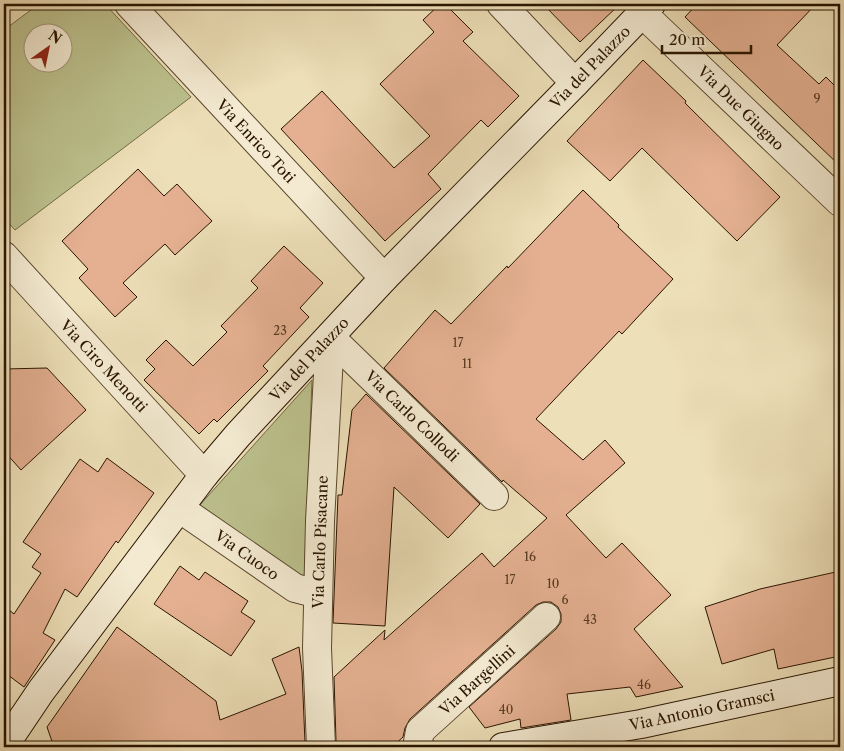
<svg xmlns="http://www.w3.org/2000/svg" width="844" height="751" viewBox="0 0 844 751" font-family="'Libre Caslon Text',serif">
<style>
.green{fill:#bcc18d;stroke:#726a46;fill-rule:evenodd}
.building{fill:#e4b091;stroke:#291400}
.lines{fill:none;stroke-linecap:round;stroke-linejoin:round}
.minor-casing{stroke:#5a472e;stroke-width:30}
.secondary-casing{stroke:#291400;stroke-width:30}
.minor{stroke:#f3ead1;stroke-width:28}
.secondary{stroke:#f3ead1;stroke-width:28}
.labels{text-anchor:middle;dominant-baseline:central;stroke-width:4;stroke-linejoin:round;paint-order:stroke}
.number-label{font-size:12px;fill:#583b24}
.street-label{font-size:15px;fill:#291400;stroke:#f3ead1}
</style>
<rect width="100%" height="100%" fill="#eddfb8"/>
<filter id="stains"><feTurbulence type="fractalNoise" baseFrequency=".004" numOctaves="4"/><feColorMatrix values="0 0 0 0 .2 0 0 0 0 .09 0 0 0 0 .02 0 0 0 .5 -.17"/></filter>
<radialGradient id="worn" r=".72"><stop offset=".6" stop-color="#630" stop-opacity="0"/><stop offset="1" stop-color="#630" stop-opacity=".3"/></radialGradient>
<!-- green -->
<g class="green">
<path d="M 39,4 L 105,4 L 191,97 L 15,230 L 4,218 L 4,30 ZM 32,32 L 62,32 L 62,62 L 32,62 Z"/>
<path d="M 312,380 L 304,583 L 199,506 Z"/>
</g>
<!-- building -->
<g class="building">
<path d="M 440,4 L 445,4 L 473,32 L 463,41 L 519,96 L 488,127 L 481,120 L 428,174 L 441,189 L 385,241 L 281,129 L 322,91 L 394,168 L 430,136 L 380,84 L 434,32 L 423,20 Z"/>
<path d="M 543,4 L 620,4 L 580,42 Z"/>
<path d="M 697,4 L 816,4 L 777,45 L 819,84 L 826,77 L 840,91 L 840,166 L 685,17 Z"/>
<path d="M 643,60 L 686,101 L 685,103 L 780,197 L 737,241 L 642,148 L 610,181 L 567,141 Z"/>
<path d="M 138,169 L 164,196 L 177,184 L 212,221 L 175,255 L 165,244 L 123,283 L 137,297 L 115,317 L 79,278 L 88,269 L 62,241 Z"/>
<path d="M 583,190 L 619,225 L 618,227 L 673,279 L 622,334 L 619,331 L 536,419 L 583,460 L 605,440 L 625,463 L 566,515 L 606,558 L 622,543 L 671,595 L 634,629 L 683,687 L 636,697 L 630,687 L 567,694 L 571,720 L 521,728 L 520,719 L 485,728 L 469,707 L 556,629 L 561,622 L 561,614 L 558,607 L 551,602 L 543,602 L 536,605 L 410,719 L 405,728 L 403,737 L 392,747 L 340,747 L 336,741 L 334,677 L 385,630 L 384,640 L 482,553 L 494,567 L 547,518 L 503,480 L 502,482 L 384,368 L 435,310 L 451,324 L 507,266 L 508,268 Z"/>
<path d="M 284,246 L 323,283 L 300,308 L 309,317 L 263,366 L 268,371 L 217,422 L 214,419 L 199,434 L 144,380 L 155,369 L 146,360 L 166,340 L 193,366 L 227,332 L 221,326 L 258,288 L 251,281 Z"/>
<path d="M 47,368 L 86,410 L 21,470 L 4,451 L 4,369 Z"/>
<path d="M 366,394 L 480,504 L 448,538 L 394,487 L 385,626 L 333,623 L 338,495 L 342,495 L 352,410 Z"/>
<path d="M 107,458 L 154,493 L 118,543 L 116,541 L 77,597 L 65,589 L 43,633 L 55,640 L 24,687 L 4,672 L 4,606 L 14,614 L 41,573 L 32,567 L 41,554 L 23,542 L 80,459 L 98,472 Z"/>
<path d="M 180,566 L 199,580 L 205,572 L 248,601 L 241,612 L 255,621 L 231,656 L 154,604 Z"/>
<path d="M 840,571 L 840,656 L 778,669 L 774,649 L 722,664 L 705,607 L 760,589 Z"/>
<path d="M 117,627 L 216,701 L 220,720 L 286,694 L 272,659 L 299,647 L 302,671 L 305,743 L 295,747 L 54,747 L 47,727 Z"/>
</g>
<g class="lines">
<!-- minor casing -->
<g class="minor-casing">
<g id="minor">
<path d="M 129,4 L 384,278"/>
<path d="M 501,4 L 575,83"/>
<path d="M 642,13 L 840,202"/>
<path d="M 4,256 L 204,475"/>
<path d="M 330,337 L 494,496"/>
<path d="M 179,508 L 295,588 L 318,594"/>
<path d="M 321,747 L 317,648 L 320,521 L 330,337"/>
<path d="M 417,747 L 420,731 L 546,617"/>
</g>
</g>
<!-- secondary casing -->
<g class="secondary-casing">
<g id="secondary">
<path d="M 4,746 L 41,691 L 204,475 L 238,435 L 384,278 L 575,83 L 651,4"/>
<path d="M 503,747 L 641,724 L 840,681"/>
</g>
</g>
<!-- minor -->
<use href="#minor" class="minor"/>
<!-- secondary -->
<use href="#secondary" class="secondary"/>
</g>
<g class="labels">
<!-- number labels -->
<g class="number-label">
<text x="817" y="98">9</text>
<text x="280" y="330">23</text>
<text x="458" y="342">17</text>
<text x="467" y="363">11</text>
<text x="530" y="556">16</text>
<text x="510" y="579">17</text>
<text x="553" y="583">10</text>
<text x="565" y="599">6</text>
<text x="590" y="619">43</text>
<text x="644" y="684">46</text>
<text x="506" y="709">40</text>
</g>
<!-- street labels -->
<g class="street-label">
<text transform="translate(590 67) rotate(-46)">Via del Palazzo</text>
<text transform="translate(741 108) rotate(44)">Via Due Giugno</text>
<text transform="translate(256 141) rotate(47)">Via Enrico Toti</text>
<text transform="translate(309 359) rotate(-47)">Via del Palazzo</text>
<text transform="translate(104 366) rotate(47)">Via Ciro Menotti</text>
<text transform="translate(412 416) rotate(44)">Via Carlo Collodi</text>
<text transform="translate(320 542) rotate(-88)">Via Carlo Pisacane</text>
<text transform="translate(247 555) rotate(35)">Via Cuoco</text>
<text transform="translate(477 680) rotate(-42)">Via Bargellini</text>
<text transform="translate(702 710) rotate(-12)">Via Antonio Gramsci</text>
</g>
</g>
<!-- margin -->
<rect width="844" height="751" fill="none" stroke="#eddfb8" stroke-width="20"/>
<rect x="5" y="5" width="834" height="741" fill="none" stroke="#291400" stroke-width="2.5"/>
<rect x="10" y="10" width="824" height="731" fill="none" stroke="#291400"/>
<!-- north arrow -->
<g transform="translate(48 48) rotate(33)"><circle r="24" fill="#f3ead1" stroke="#a2947d"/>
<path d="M0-4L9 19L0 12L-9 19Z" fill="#8f2418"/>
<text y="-8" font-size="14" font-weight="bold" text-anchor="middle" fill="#291400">N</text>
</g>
<!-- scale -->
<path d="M662 45v8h89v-8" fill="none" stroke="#291400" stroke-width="2.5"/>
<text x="669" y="45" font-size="15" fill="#291400" stroke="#f3ead1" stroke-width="4" paint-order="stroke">20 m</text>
<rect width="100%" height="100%" filter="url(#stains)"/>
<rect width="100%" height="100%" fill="url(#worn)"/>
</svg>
